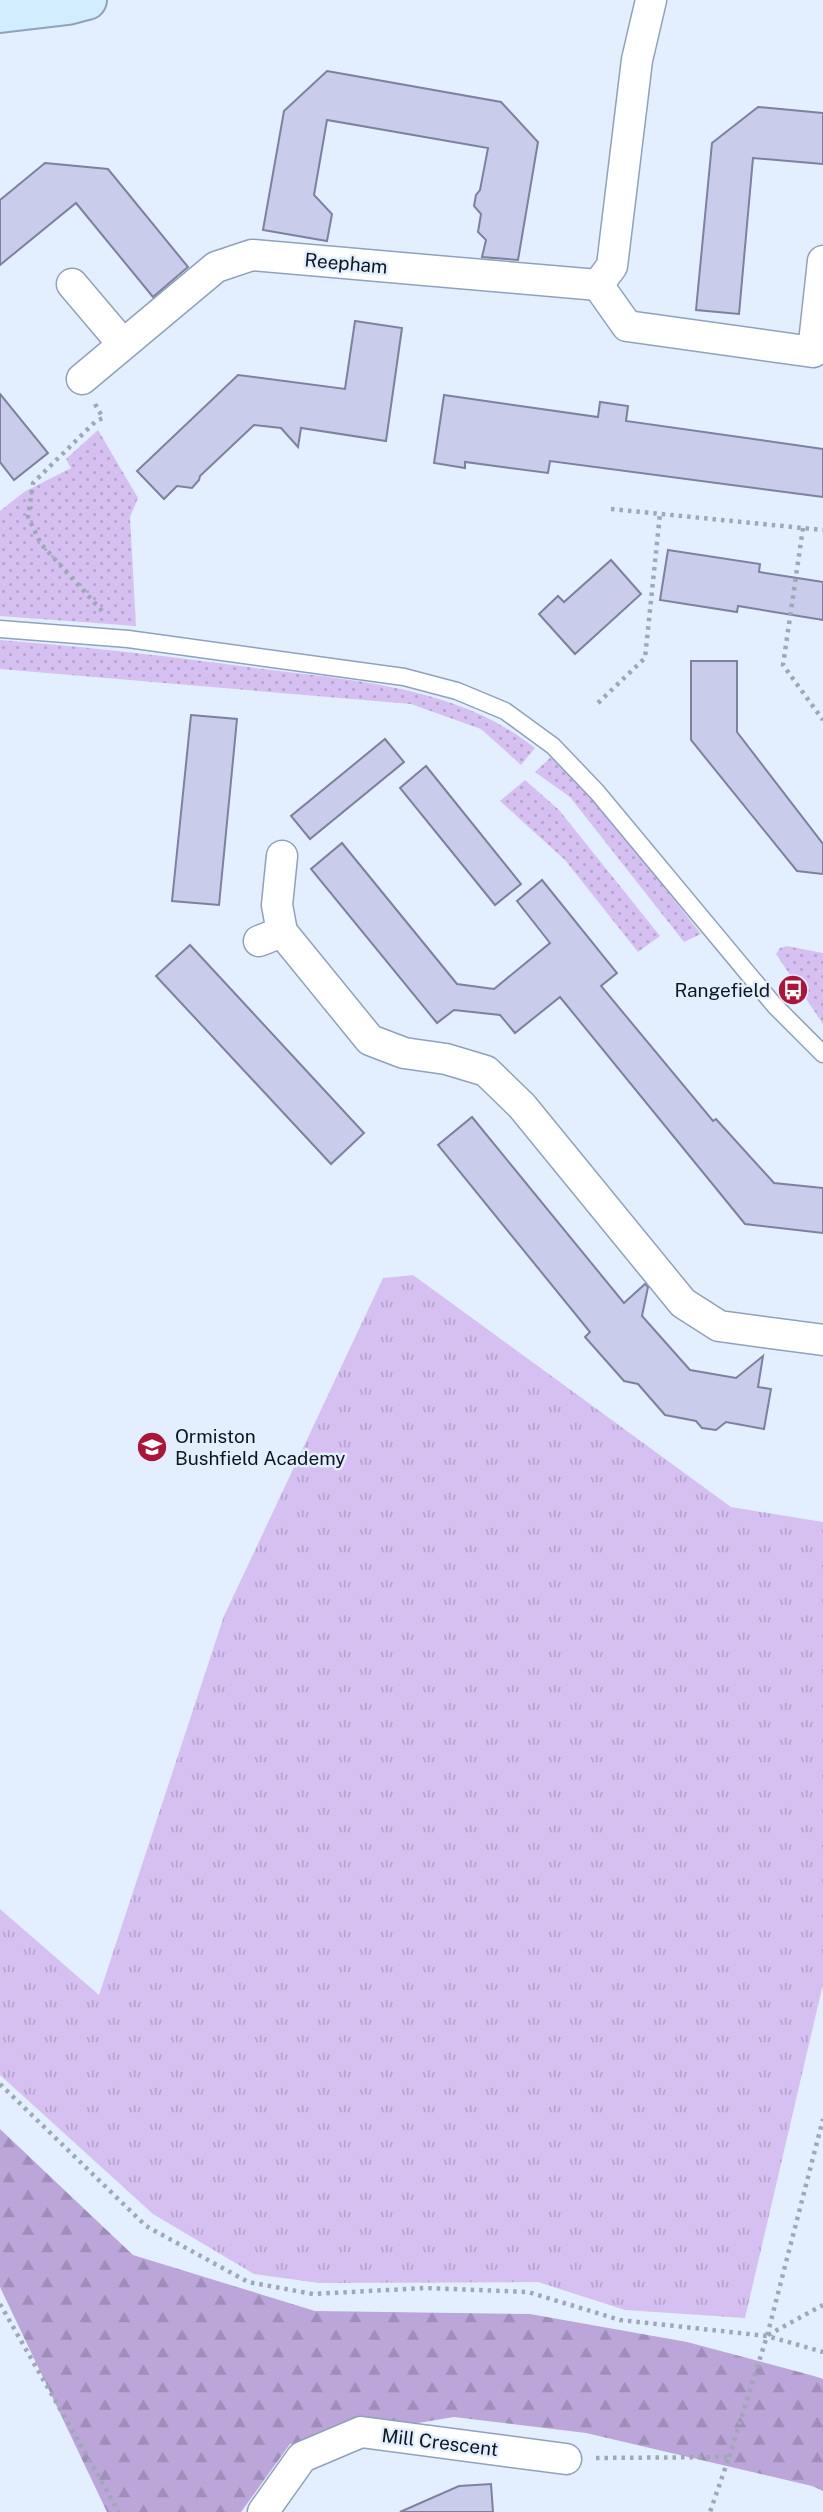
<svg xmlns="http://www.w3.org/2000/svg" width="823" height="2512" viewBox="0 0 823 2512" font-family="'Public Sans',sans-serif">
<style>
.grass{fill:url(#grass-dots)}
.forest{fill:url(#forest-firs)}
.park{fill:url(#park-tufts)}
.building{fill:#c9ccea;stroke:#7e819d;stroke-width:2}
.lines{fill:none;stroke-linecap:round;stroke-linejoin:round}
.lane-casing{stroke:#90a1bb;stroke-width:19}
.street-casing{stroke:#90a1bb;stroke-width:33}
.secondary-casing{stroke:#90a1bb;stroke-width:42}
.path{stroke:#9ea8b6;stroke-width:4.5;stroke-dasharray:3.5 5;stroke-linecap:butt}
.lane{stroke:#fff;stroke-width:16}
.street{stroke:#fff;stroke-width:30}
.secondary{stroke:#d2eefe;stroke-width:38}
.labels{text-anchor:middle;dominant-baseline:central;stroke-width:5;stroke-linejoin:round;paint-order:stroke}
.street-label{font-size:19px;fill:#0f151f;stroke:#e3efff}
.poi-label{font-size:19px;fill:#0f151f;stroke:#e3efff;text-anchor:end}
</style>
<defs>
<pattern id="grass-dots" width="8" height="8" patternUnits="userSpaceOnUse" patternTransform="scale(1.75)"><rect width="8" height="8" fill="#d6c0f2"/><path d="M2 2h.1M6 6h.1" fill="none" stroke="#b6a4cf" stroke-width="1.8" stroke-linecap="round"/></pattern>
<pattern id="forest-firs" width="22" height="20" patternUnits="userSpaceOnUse" patternTransform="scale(1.75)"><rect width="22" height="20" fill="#bca5d9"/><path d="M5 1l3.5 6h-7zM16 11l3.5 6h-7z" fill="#a08dba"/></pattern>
<pattern id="park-tufts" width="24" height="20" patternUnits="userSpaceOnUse" patternTransform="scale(1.75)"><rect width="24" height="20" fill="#d6c0f2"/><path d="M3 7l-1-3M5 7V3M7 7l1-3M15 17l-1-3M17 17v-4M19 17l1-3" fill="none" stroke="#b6a4cf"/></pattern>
</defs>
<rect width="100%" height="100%" fill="#e3efff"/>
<!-- grass -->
<g class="grass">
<path d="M 98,430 L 138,498 L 130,517 L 136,626 L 0,616 L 0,511 L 24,492 L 71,468 L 66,459 Z"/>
<path d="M 0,640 C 89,647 176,657 264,669 C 357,681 459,687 535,748 L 521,765 L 481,729 L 411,704 L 0,669 Z"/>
<path d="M 551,757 L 608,816 L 701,934 L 684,942 L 570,797 L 535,772 Z"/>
<path d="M 525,780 L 559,810 L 660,936 L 638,952 L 565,860 L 500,801 Z"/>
<path d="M 787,946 L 823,953 L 823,1024 L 776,954 L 780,948 Z"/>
</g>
<!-- forest -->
<path class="forest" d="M 0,2129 L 133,2255 L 315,2311 L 530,2314 L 687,2342 L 814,2376 L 823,2379 L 823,2491 L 812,2486 L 586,2433 L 454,2417 L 290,2444 L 241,2512 L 107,2512 L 0,2287 Z"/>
<!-- park -->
<path class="park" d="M 413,1275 L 731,1507 L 823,1522 L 823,1984 L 745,2318 L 625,2310 L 538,2282 L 319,2283 L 254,2274 L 153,2214 L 0,2075 L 0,1909 L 99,1995 L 224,1616 L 383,1278 Z"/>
<!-- building -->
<g class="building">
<path d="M 327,71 L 501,102 L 538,142 L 518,260 L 482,257 L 486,240 L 478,232 L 481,214 L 474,206 L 476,195 L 480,190 L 488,148 L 327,120 L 314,195 L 332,214 L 327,241 L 263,230 L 284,111 Z"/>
<path d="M 758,107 L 823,113 L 823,164 L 753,158 L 739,314 L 696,310 L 712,143 Z"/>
<path d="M 45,163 L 108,169 L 188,267 L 153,297 L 76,203 L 0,265 L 0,200 Z"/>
<path d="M 355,321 L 402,328 L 386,441 L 301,428 L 298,447 L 281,428 L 254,425 L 200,476 L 199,480 L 192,488 L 177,486 L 164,499 L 137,471 L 238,375 L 345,389 Z"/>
<path d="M 0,394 L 48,453 L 14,480 L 0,462 Z"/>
<path d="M 444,395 L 598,417 L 600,402 L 628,406 L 626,421 L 823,449 L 823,497 L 550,461 L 548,473 L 465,462 L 465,468 L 434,463 Z"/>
<path d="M 668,550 L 760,564 L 759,572 L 823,582 L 823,620 L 738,606 L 737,612 L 660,600 Z"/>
<path d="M 611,560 L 641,594 L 575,654 L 539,614 L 558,596 L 564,602 Z"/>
<path d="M 691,661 L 737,661 L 737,732 L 823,844 L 823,874 L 797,871 L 691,740 Z"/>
<path d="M 191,715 L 237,719 L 219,905 L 172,901 Z"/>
<path d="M 385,739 L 404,762 L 310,839 L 291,816 Z"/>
<path d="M 426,766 L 521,884 L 495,905 L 400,788 Z"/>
<path d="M 342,843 L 457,984 L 494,989 L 550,943 L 517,901 L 542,880 L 617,973 L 601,986 L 713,1121 L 716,1119 L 774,1183 L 823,1188 L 823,1233 L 745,1224 L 560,997 L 515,1033 L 500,1015 L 454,1010 L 437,1023 L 311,869 Z"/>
<path d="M 190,945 L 364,1133 L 331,1164 L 156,976 Z"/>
<path d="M 472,1117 L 624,1303 L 645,1284 L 648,1287 L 642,1316 L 690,1370 L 736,1378 L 763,1356 L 758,1387 L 771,1389 L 764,1429 L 726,1422 L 716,1430 L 702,1428 L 696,1421 L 665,1415 L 638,1384 L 624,1381 L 585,1337 L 590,1332 L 438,1145 Z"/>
<path d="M 491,2484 L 493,2512 L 400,2512 L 459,2486 Z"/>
</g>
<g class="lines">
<!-- lane casing -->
<g class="lane-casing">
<path id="lane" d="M 0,629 L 128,639 L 404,677 L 457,691 L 505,711 L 553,746 L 597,792 L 775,1006 L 823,1054"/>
</g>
<!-- street casing -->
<g class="street-casing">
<g id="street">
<path d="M 651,0 L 637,60 L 612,266 L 598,285 L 627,326 L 813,352 L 823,261"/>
<path d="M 72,284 L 122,343"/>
<path d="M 82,379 L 216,267 L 252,255 L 598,285"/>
<path d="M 282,932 L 370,1040 L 404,1053 L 446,1059 L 486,1071 L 522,1106 L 683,1303 L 719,1326 L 823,1340"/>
<path d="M 259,941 L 282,932 L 277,905 L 282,856"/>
<path d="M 263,2512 L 302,2457 L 361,2432 L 566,2459"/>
</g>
</g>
<!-- secondary casing -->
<g class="secondary-casing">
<path id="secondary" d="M 0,13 L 68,5 L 87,0"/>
</g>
<!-- path -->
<g class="path">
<path d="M 95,404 L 103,418 L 96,421 L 33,483 L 28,517 L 41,544 L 103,612"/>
<path d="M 611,509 L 823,530"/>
<path d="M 803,528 L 783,665 L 823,720"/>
<path d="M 598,703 L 645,658 L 660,514"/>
<path d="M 0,2084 L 146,2226 L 248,2282 L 313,2294 L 425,2288 L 528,2292 L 620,2320 L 767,2336 L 823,2352"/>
<path d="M 0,2304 L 119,2512"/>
<path d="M 768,2335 L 823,2305"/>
<path d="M 729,2457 L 767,2336 L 823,2119"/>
<path d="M 596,2458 L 729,2457 L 710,2512"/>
</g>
<!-- lane -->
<use href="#lane" class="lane"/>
<!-- street -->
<use href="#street" class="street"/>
<!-- secondary -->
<use href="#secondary" class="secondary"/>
</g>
<!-- icons -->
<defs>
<g id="bus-disc" transform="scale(1.575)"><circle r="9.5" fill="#ab1539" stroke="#e3efff"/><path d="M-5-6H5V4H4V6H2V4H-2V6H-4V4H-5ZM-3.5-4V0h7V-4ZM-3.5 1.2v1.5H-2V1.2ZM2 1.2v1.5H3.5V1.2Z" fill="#fff"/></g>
<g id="school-disc" transform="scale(1.575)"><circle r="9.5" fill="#ab1539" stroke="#e3efff"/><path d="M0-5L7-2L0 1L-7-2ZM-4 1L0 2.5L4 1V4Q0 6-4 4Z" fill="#fff"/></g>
</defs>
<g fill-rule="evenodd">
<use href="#bus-disc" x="793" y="990"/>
<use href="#school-disc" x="152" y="1447"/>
</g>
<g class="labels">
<!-- street labels -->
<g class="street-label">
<text transform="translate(346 263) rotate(5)">Reepham</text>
<text transform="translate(440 2442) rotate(7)">Mill Crescent</text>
</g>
<!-- poi labels -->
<g class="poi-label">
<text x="770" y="990">Rangefield</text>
<text x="175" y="1436" text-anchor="start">Ormiston<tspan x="175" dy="22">Bushfield Academy</tspan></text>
</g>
</g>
</svg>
